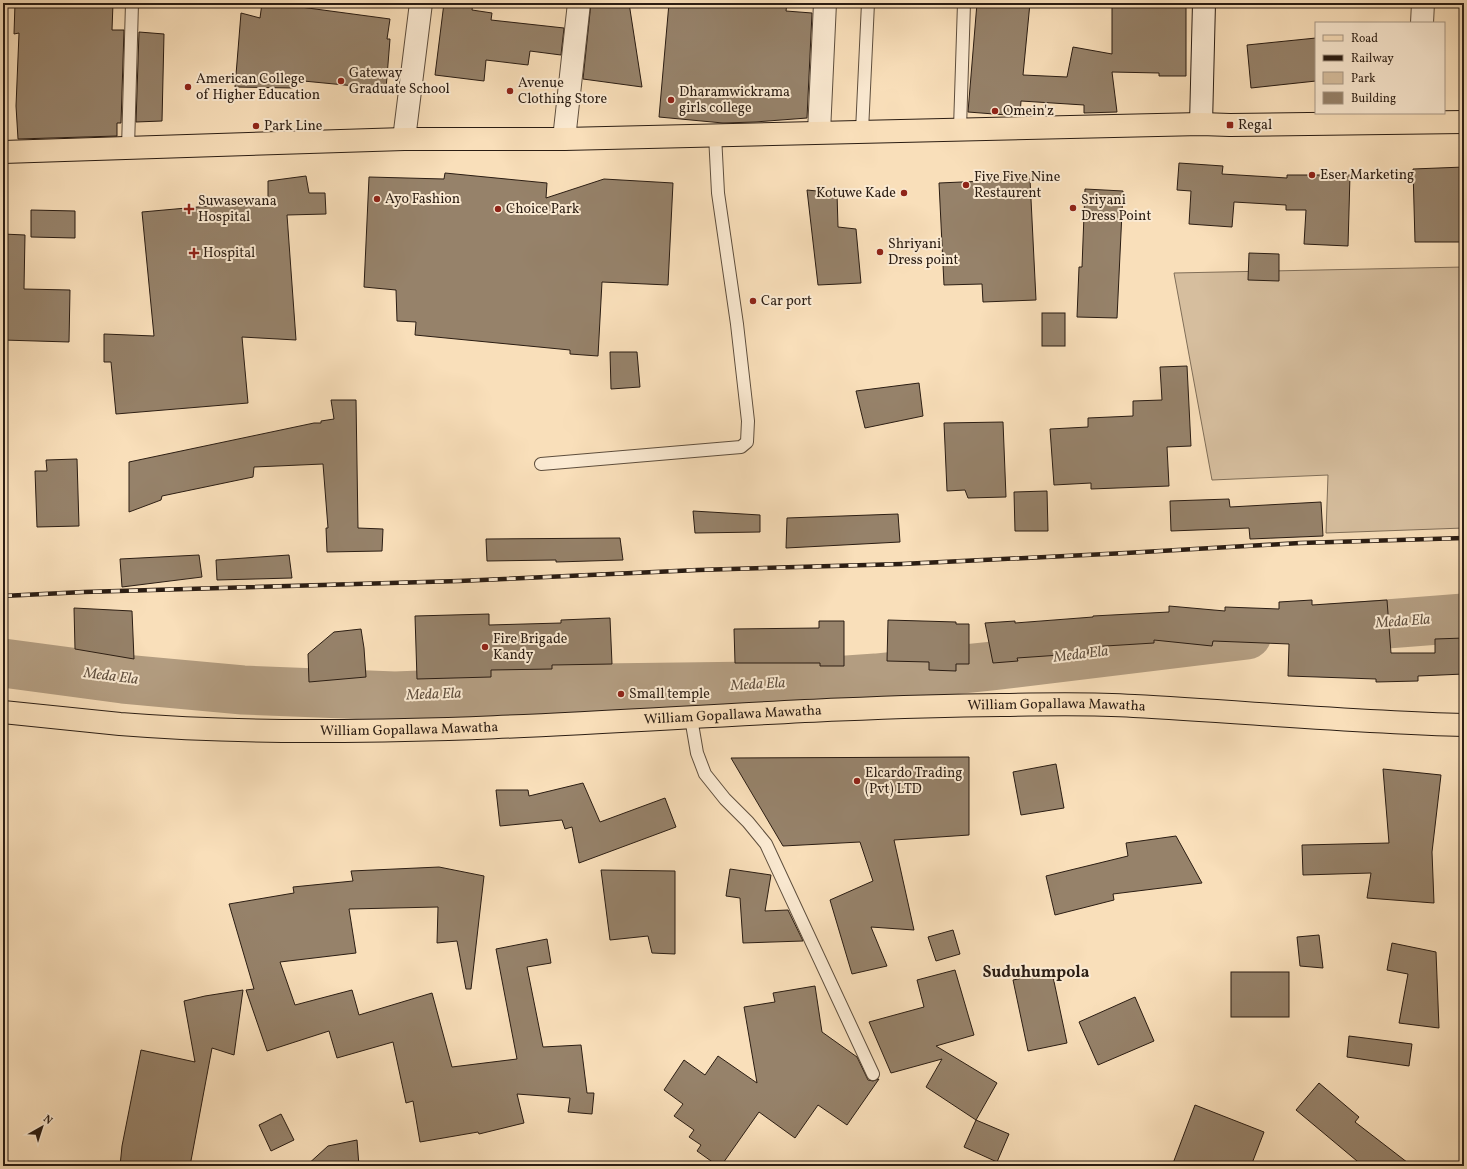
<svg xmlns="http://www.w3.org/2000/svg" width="1467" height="1169" viewBox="0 0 1467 1169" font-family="Vollkorn,serif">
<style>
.green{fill:#d6be9e;stroke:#806e58}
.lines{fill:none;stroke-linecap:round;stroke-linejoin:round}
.river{stroke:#b39d81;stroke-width:49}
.building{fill:#96826a;stroke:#2b1d13}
.lane-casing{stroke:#5e4e3d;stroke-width:14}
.street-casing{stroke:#5e4e3d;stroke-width:24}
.secondary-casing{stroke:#2b1d13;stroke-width:24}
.primary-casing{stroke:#2b1d13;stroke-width:24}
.highway-casing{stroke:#2b1d13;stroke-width:24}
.lane{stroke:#fbead2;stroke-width:12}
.street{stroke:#fbead2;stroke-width:22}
.secondary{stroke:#fbead2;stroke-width:22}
.primary{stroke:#f9dfba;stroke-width:22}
.highway{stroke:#f9dfba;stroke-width:22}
.rail-casing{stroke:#2b1d13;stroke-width:4.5}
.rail{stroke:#fbead2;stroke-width:3;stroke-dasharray:9;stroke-linecap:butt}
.poi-dot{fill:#8f2418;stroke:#fbead2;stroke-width:1.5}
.labels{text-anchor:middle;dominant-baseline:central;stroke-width:4;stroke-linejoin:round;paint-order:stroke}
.poi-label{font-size:14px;fill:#2b1d13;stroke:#fbead2;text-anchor:start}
.street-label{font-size:14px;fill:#2b1d13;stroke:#fbead2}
.water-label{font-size:15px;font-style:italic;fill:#61503f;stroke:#fbead2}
.quarter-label{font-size:16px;font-weight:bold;fill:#2b1d13;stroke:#fbead2}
</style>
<rect width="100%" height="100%" fill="#f9dfba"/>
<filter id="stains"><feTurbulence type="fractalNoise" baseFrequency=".005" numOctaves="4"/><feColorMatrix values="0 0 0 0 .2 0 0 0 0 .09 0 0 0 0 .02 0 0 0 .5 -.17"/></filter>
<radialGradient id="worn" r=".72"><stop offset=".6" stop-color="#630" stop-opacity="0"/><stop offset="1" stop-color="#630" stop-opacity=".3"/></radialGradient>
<!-- green -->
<path class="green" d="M 1464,267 L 1464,528 L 1326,533 L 1328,475 L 1212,480 L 1174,273 Z"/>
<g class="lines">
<!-- river -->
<g class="river">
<path d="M 1322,629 L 1464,618"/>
<path d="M 3,663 L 123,679 L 243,690 L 395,696 L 599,688 L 758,686 L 876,678 L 992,666 L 1247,635"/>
</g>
</g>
<!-- building -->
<g class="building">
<path d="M 15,3 L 113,3 L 112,30 L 124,30 L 121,123 L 117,123 L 117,136 L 18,139 L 16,106 L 19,33 L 14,34 Z"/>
<path d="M 262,3 L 293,3 L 293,6 L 390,19 L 387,39 L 390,39 L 386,89 L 293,80 L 293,88 L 235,87 L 241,13 L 260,18 Z"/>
<path d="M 444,3 L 473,3 L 472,10 L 492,13 L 491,20 L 564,28 L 561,55 L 530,51 L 528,65 L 486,60 L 484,81 L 435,75 Z"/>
<path d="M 591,3 L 629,3 L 642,87 L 583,79 Z"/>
<path d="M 669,3 L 787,3 L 786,11 L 812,13 L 807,118 L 755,122 L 723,123 L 659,117 Z"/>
<path d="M 977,3 L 1030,3 L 1023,75 L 1067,77 L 1073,47 L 1112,54 L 1112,3 L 1186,3 L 1186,76 L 1159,76 L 1159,73 L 1112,72 L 1117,112 L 1084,113 L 1084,105 L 1021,101 L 1020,116 L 968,112 Z"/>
<path d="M 139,32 L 164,34 L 162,121 L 136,122 Z"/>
<path d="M 1316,38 L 1316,81 L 1251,88 L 1247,45 Z"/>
<path d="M 1179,163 L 1223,166 L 1222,174 L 1287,178 L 1287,175 L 1350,175 L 1348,246 L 1304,244 L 1306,210 L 1286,210 L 1286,205 L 1234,202 L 1232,227 L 1189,224 L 1191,191 L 1177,190 Z"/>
<path d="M 1464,167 L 1464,242 L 1415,242 L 1413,169 Z"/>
<path d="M 445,173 L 547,183 L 546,198 L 604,179 L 673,183 L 668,285 L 602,282 L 598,356 L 570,354 L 570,350 L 415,335 L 416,322 L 397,321 L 396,290 L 364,287 L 369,177 L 444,179 Z"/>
<path d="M 306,176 L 309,193 L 325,193 L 326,214 L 287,215 L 296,340 L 242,337 L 248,403 L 116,414 L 111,362 L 104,362 L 104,334 L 154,336 L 142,212 L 231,204 L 231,200 L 268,198 L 268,181 Z"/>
<path d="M 1030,179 L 1036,300 L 983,302 L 982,284 L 944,285 L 939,183 Z"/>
<path d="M 1085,189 L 1123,191 L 1117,318 L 1077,317 L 1079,267 L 1082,267 Z"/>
<path d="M 807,190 L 837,193 L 838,227 L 856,229 L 861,283 L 818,285 Z"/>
<path d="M 31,210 L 75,211 L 75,238 L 31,237 Z"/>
<path d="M 3,234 L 25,235 L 24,289 L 70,290 L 69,342 L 3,340 Z"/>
<path d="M 1249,253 L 1279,254 L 1279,281 L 1248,280 Z"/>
<rect x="1042" y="313" width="23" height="33"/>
<path d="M 610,352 L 637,352 L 640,387 L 611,389 Z"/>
<path d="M 1187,366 L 1191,446 L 1167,447 L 1169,486 L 1091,489 L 1091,483 L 1054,485 L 1050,429 L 1088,427 L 1088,418 L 1133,416 L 1133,401 L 1162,400 L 1160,367 Z"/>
<path d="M 919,383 L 923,416 L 865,428 L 856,391 Z"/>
<path d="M 331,400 L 356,400 L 358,528 L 383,529 L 382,551 L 327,552 L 326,528 L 328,528 L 323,464 L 254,467 L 253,477 L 162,496 L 161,500 L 129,512 L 129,462 L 314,423 L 321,423 L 321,421 L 334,419 Z"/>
<path d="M 1003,422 L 1006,497 L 968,498 L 965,490 L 947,491 L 944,423 Z"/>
<path d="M 77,459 L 79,526 L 37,527 L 35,471 L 47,471 L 46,460 Z"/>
<path d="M 1047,491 L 1048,531 L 1015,531 L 1014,492 Z"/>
<path d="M 1229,499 L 1230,507 L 1321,502 L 1323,536 L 1250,539 L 1249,528 L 1171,531 L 1170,501 Z"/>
<path d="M 693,511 L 760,515 L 760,532 L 695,533 Z"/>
<path d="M 898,514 L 900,542 L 786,548 L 787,518 Z"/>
<path d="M 620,538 L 623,560 L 556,562 L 556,560 L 487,561 L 486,539 Z"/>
<path d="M 199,555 L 202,577 L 122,587 L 120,559 Z"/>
<path d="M 289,555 L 292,578 L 217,580 L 216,560 Z"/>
<path d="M 1312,600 L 1312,605 L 1387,600 L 1391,653 L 1435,653 L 1435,639 L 1464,638 L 1464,674 L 1418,676 L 1418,681 L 1376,682 L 1376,679 L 1288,676 L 1289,644 L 1213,641 L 1212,646 L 1154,640 L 1154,643 L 1089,647 L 1089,653 L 1017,658 L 1018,661 L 993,663 L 985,623 L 1015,621 L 1015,623 L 1093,617 L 1093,616 L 1169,612 L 1169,606 L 1225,611 L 1225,607 L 1279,609 L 1279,602 Z"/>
<path d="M 74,608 L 132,611 L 134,659 L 75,649 Z"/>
<path d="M 489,614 L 489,625 L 561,623 L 561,620 L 610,618 L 612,664 L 552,665 L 552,669 L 491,670 L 491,677 L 417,679 L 415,616 Z"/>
<path d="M 888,620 L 956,622 L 956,624 L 969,624 L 969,664 L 956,664 L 956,671 L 929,670 L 929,662 L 887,661 Z"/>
<path d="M 819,621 L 844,621 L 844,666 L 820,666 L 820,663 L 735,663 L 734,629 L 819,628 Z"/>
<path d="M 361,629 L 364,648 L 366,677 L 309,682 L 308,654 L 334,632 Z"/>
<path d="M 969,757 L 969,835 L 894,840 L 914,930 L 871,927 L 887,966 L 852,974 L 830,900 L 873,881 L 860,842 L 783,846 L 731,758 Z"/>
<path d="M 1056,764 L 1064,808 L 1021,815 L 1013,772 Z"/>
<path d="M 1383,769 L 1441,775 L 1432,852 L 1434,903 L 1367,898 L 1371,873 L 1303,875 L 1302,845 L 1389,843 Z"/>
<path d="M 583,783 L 600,822 L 665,798 L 676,827 L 579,863 L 572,827 L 565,829 L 562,820 L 500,826 L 496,790 L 528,790 L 529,796 Z"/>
<path d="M 1176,836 L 1202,883 L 1113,894 L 1114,900 L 1055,915 L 1046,876 L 1128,856 L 1126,843 Z"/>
<path d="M 439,867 L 484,876 L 471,989 L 466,989 L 457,941 L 437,943 L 438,907 L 349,909 L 356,953 L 280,962 L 295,1005 L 352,990 L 359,1015 L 432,993 L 452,1067 L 517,1059 L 496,949 L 547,939 L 551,963 L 527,967 L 543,1047 L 581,1045 L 587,1093 L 594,1093 L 592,1114 L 568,1112 L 570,1098 L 517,1094 L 524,1123 L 479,1134 L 478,1132 L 420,1142 L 413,1101 L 406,1103 L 393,1042 L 337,1058 L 329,1031 L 267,1051 L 246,990 L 254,989 L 229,904 L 294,893 L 293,887 L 353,881 L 351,871 Z"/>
<path d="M 730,869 L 771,875 L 765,911 L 788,910 L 803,941 L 743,943 L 740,898 L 726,896 Z"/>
<path d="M 601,870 L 675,871 L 675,954 L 652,953 L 648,936 L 610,940 Z"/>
<path d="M 953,930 L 960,954 L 936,961 L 928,937 Z"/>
<path d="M 1319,935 L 1323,968 L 1300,966 L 1297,937 Z"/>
<path d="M 1392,943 L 1436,952 L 1439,1028 L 1399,1023 L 1408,974 L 1387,970 Z"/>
<path d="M 955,970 L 974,1035 L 936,1046 L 997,1083 L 976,1120 L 926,1087 L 942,1059 L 891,1073 L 869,1022 L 924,1007 L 917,980 Z"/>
<path d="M 1052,972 L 1067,1043 L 1028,1051 L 1013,980 Z"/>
<rect x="1231" y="972" width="58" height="45"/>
<path d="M 815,986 L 822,1032 L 857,1057 L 868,1080 L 873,1081 L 879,1079 L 847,1125 L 818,1105 L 795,1138 L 759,1112 L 721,1166 L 718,1166 L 697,1151 L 701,1145 L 689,1137 L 694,1130 L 674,1116 L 683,1104 L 664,1090 L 684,1060 L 705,1075 L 718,1056 L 757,1083 L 744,1007 L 775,1002 L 773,993 Z"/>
<path d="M 243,990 L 234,1055 L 212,1048 L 190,1166 L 120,1166 L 122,1146 L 141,1050 L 195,1062 L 184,1001 L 205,996 Z"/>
<path d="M 1135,997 L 1154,1041 L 1098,1065 L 1079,1022 Z"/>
<path d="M 1349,1036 L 1412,1044 L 1409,1066 L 1347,1057 Z"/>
<path d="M 1319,1083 L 1359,1117 L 1355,1122 L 1412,1166 L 1363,1166 L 1296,1110 Z"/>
<path d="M 1195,1105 L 1264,1132 L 1251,1166 L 1172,1166 Z"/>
<path d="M 281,1114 L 294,1140 L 271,1151 L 259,1125 Z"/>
<path d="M 976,1120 L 1009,1134 L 997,1162 L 964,1147 Z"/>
<path d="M 357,1140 L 359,1166 L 306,1166 L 328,1146 Z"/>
</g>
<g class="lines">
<!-- lane casing -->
<g class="lane-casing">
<g id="lane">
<path d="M 960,128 L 964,3"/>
<path d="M 862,131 L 868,3"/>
<path d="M 128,148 L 132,3"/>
<path d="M 541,464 L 741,447 L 747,442 L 748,421 L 737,324 L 718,193 L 715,135"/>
<path d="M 691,718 L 697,753 L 705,774 L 725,799 L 748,822 L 766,844 L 873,1074"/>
</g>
</g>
<!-- street casing -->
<g class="street-casing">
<g id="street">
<path d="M 1422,23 L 1423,3"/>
<path d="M 819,132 L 825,3"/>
<path d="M 404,139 L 421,3"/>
<path d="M 564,139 L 579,3"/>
</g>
</g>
<!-- secondary casing -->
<g class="secondary-casing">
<path id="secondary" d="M 1201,124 L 1204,3"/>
</g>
<!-- primary casing -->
<g class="primary-casing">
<g id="primary">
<path id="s1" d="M 3,712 C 42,716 81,720 120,724 C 183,729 247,731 311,731 C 541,732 771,707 1001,705 C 1045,704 1090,703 1134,706 C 1244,712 1354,722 1464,725"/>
</g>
</g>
<!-- highway casing -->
<g class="highway-casing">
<path id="highway" d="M 3,152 L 404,139 L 564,139 L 1201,124 L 1230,125 L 1464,122"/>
</g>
<!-- lane -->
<use href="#lane" class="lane"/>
<!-- street -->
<use href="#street" class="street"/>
<!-- secondary -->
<use href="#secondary" class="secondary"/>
<!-- primary -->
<use href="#primary" class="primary"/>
<!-- highway -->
<use href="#highway" class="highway"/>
<!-- rail casing -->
<g class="rail-casing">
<path id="rail" d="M 3,596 L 84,592 L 459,581 L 698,570 L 902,564 L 1126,553 L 1300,543 L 1464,538"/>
</g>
<!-- rail -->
<use href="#rail" class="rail"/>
</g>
<!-- markers -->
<g class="poi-dot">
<circle cx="341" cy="81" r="4"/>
<circle cx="188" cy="87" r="4"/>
<circle cx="510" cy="91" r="4"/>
<circle cx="671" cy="100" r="4"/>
<circle cx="995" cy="111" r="4"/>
<rect x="1226" y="121" width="8" height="8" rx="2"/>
<circle cx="256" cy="126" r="4"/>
<circle cx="1312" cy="175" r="4"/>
<circle cx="966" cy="185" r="4"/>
<circle cx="904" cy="193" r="4"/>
<circle cx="377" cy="199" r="4"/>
<circle cx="1073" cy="208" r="4"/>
<path d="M187 203h4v4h4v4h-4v4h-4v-4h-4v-4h4z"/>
<circle cx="498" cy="209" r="4"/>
<circle cx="880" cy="252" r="4"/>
<path d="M192 247h4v4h4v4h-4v4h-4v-4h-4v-4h4z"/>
<circle cx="753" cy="301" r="4"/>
<circle cx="485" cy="647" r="4"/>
<circle cx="621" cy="694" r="4"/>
<circle cx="857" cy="781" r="4"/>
</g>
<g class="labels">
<!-- poi labels -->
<g class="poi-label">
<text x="349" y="73">Gateway<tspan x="349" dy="16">Graduate School</tspan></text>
<text x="196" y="79">American College<tspan x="196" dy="16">of Higher Education</tspan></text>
<text x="518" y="83">Avenue<tspan x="518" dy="16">Clothing Store</tspan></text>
<text x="679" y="92">Dharamwickrama<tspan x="679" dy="16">girls college</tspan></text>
<text x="1003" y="111">Omein'z</text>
<text x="1238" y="125">Regal</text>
<text x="264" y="126">Park Line</text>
<text x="1320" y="175">Eser Marketing</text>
<text x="974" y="177">Five Five Nine<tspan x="974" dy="16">Restaurent</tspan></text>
<text x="896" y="193" text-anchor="end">Kotuwe Kade</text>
<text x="385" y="199">Ayo Fashion</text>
<text x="1081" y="200">Sriyani<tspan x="1081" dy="16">Dress Point</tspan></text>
<text x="198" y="201">Suwasewana<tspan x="198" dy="16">Hospital</tspan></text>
<text x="506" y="209">Choice Park</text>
<text x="888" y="244">Shriyani<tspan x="888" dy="16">Dress point</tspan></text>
<text x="203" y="253">Hospital</text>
<text x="761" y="301">Car port</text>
<text x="493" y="639">Fire Brigade<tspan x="493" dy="16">Kandy</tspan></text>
<text x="629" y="694">Small temple</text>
<text x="865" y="773">Elcardo Trading<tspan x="865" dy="16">(Pvt) LTD</tspan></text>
</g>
<!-- street labels -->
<g class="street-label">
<text stroke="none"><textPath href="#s1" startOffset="1055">William Gopallawa Mawatha</textPath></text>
<text stroke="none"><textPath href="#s1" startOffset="731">William Gopallawa Mawatha</textPath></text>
<text stroke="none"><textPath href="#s1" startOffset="407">William Gopallawa Mawatha</textPath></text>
</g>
<!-- water labels -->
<g class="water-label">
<text transform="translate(1403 622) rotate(-4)">Meda Ela</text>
<text transform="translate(1081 655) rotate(-7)">Meda Ela</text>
<text transform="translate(111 677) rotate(7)">Meda Ela</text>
<text transform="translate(758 685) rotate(-3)">Meda Ela</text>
<text transform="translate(434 695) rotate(-2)">Meda Ela</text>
</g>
<!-- quarter labels -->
<g class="quarter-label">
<text x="1036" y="973">Suduhumpola</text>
</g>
</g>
<!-- margin -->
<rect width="1467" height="1169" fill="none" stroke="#f9dfba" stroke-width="16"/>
<rect x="4" y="4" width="1459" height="1161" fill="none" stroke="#2b1d13" stroke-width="2"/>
<rect x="8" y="8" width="1451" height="1153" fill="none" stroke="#2b1d13"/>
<!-- legend -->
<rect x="1315" y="22" width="130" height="92" fill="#fbead2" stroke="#a89886"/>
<rect x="1323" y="35" width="20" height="6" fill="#f9dfba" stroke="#a89886"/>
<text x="1351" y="42" font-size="12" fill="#2b1d13">Road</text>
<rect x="1323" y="55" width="20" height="6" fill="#2b1d13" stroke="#a89886"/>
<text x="1351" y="62" font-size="12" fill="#2b1d13">Railway</text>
<rect x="1323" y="72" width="20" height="12" fill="#d6be9e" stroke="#a89886"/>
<text x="1351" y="82" font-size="12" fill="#2b1d13">Park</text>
<rect x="1323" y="92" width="20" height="12" fill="#96826a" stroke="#a89886"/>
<text x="1351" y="102" font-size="12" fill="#2b1d13">Building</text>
<!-- north arrow -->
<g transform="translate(42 1127) rotate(39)" stroke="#fbead2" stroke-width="3" paint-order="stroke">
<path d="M0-3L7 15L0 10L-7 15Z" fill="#2b1d13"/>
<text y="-6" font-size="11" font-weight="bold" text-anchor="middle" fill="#2b1d13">N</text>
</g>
<rect width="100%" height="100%" filter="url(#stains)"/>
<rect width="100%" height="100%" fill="url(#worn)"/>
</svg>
